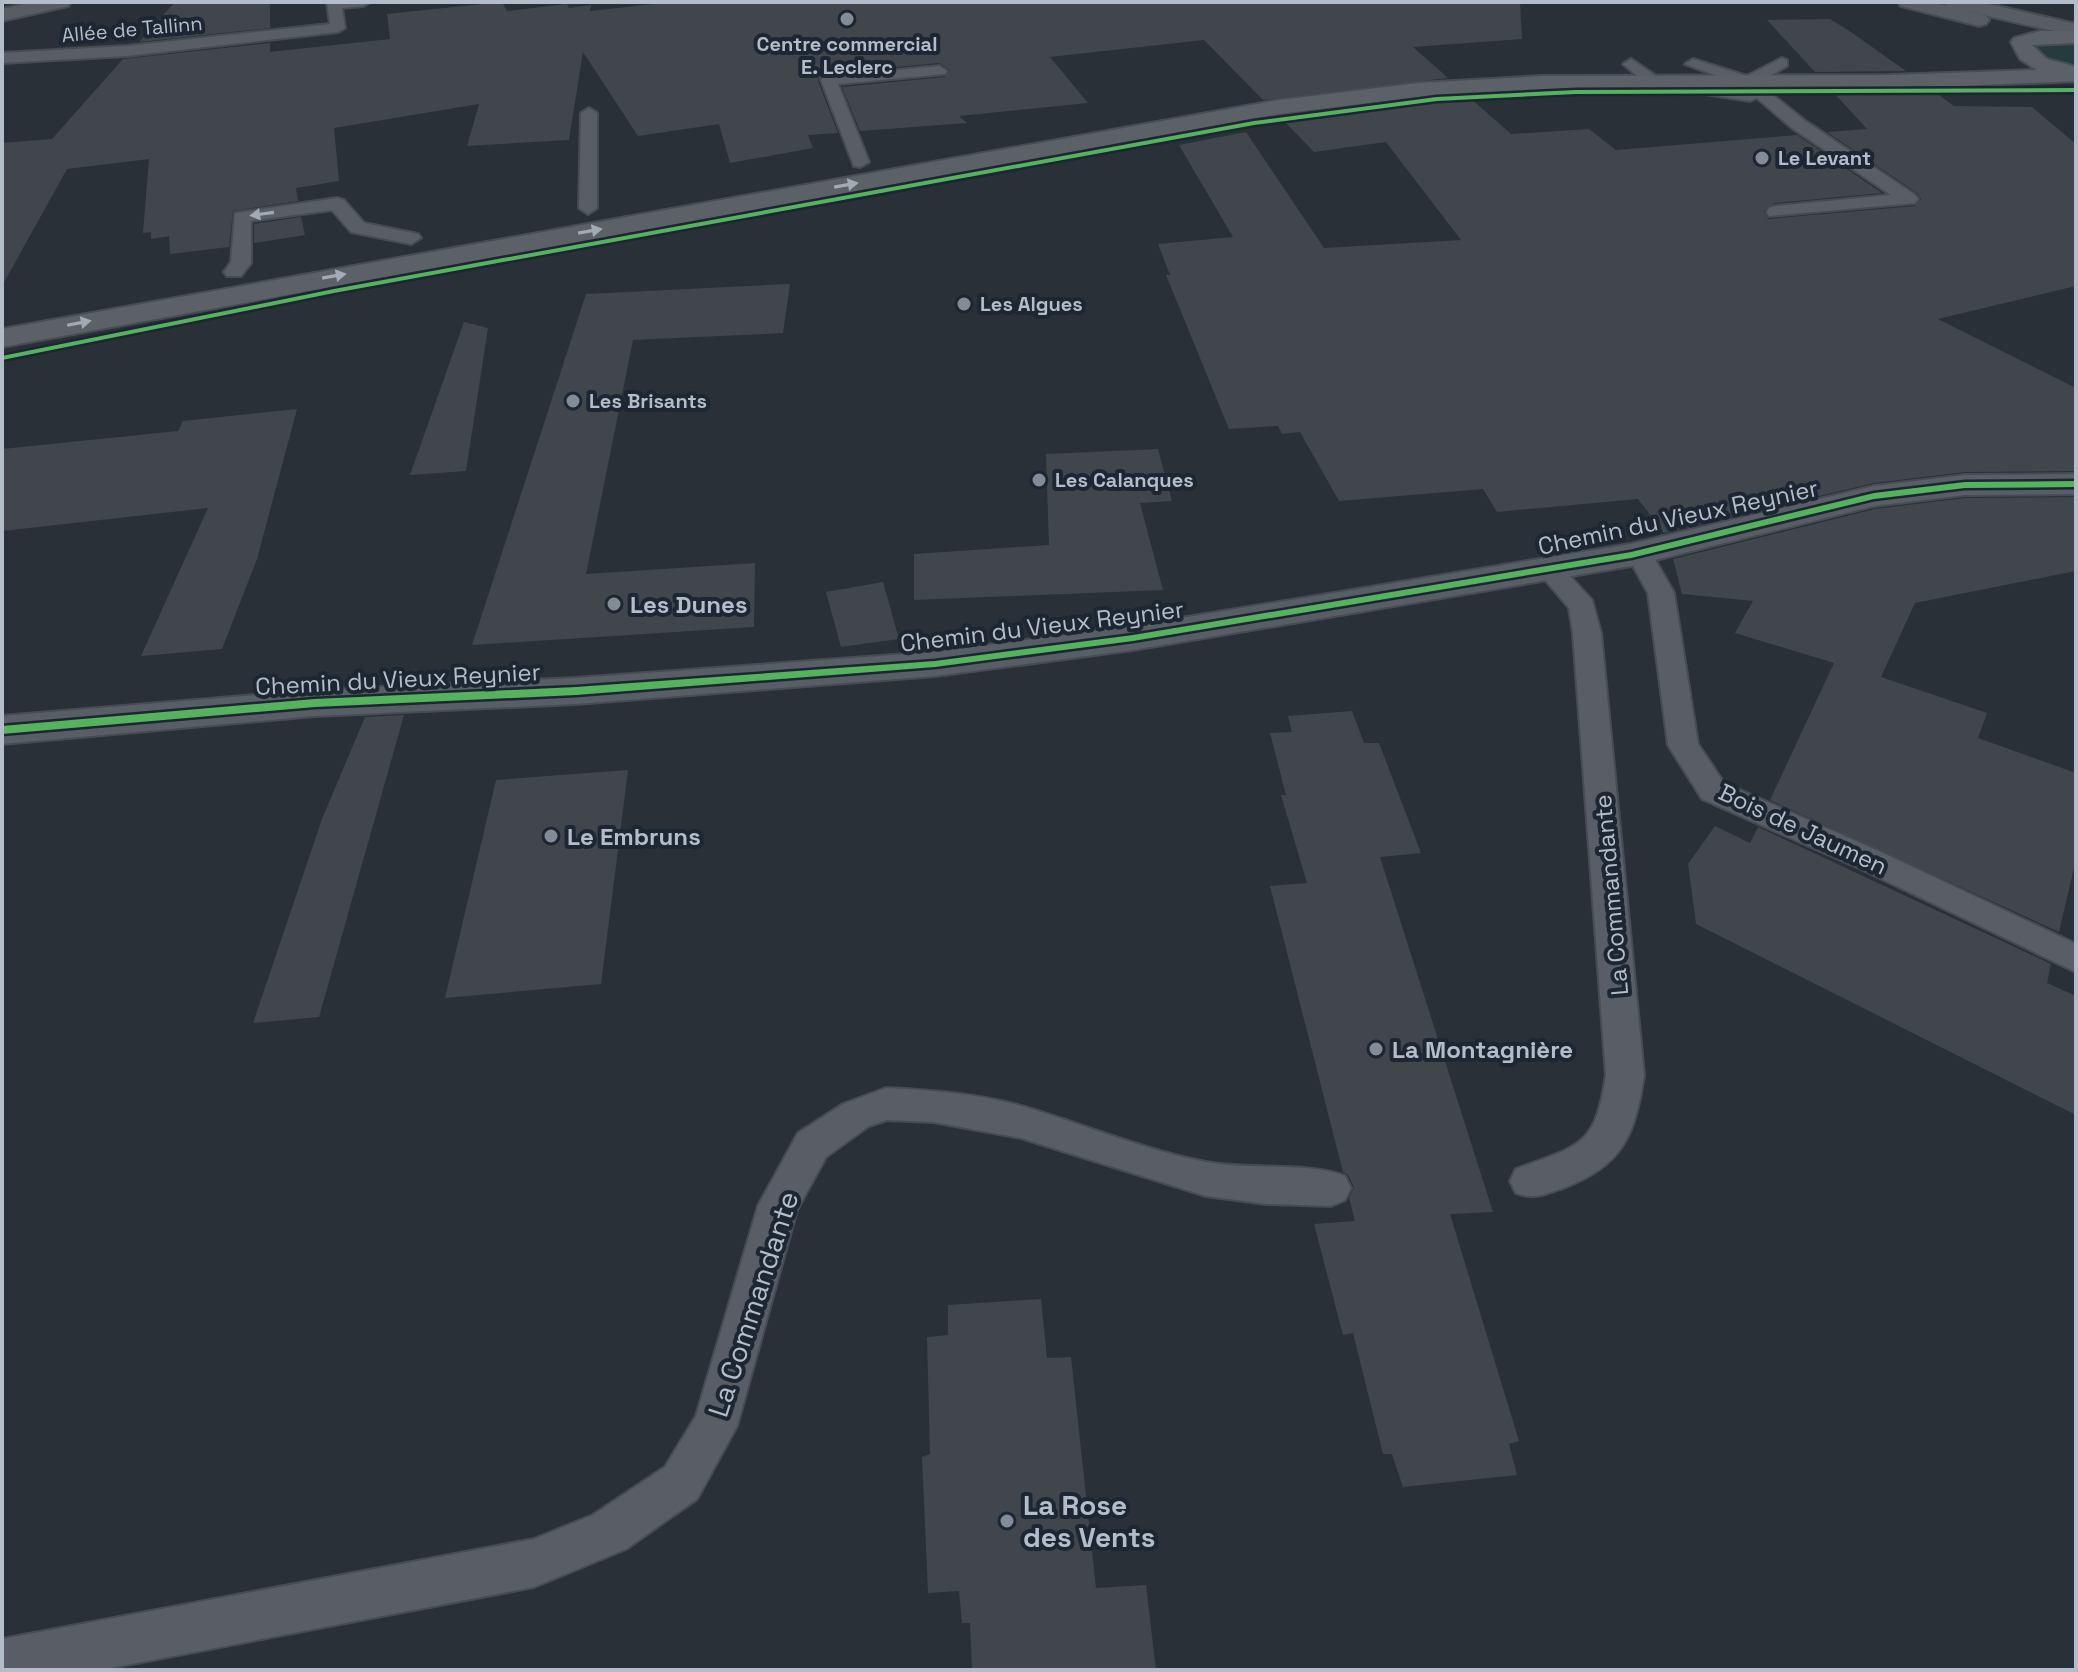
<svg xmlns="http://www.w3.org/2000/svg" width="2078" height="1672" viewBox="0 0 2078 1672" font-family="'Space Grotesk',sans-serif">
<style>
.green{fill:#263b3e}
.building{fill:#40464c}
.lines{fill:none;stroke-linecap:round;stroke-linejoin:round}
.service-casing{stroke:#474c53;stroke-width:4}
.tertiary-casing{stroke:#474c53;stroke-width:4}
.secondary-casing{stroke:#474c53;stroke-width:4}
.primary-casing{stroke:#474c55;stroke-width:4}
.service{fill:#595e66;fill-rule:evenodd}
.tertiary{fill:#595e66;fill-rule:evenodd}
.secondary{fill:#585d64;fill-rule:evenodd}
.primary{fill:#5c6167;fill-rule:evenodd}
.cycleway-casing{stroke:#1c2733;stroke-width:5}
.cycleway{fill:#56b35d;fill-rule:evenodd}
.oneway{fill:#a2aab5}
.oneway2{fill:#a1a9b5}
.poi-dot{fill:#838b96;stroke:#1c2733;stroke-width:3}
.labels{text-anchor:middle;dominant-baseline:central;stroke-width:8;stroke-linejoin:round;paint-order:stroke}
.far-street-label{font-size:20px;fill:#b3bcc9;stroke:#1c2733}
.far-poi-label{font-size:20px;font-weight:bold;fill:#b3bcc9;stroke:#1c2733;text-anchor:start}
.street-label{font-size:24px;fill:#b3bcc9;stroke:#1c2733}
.poi-label{font-size:24px;font-weight:bold;fill:#b3bcc9;stroke:#1c2733;text-anchor:start}
.near-street-label{font-size:28px;fill:#b3bcc9;stroke:#1c2733}
.near-poi-label{font-size:28px;font-weight:bold;fill:#b3bcc9;stroke:#1c2733;text-anchor:start}
</style>
<rect width="100%" height="100%" fill="#293038"/>
<!-- green -->
<path class="green" d="M 2076,37 L 2076,73 L 2047,66 L 2021,42 Z"/>
<!-- building -->
<g class="building">
<path d="M 175,2 L 270,2 L 270,28 L 139,42 Z"/>
<path d="M 502,2 L 507,11 L 567,4 L 569,8 L 591,5 L 590,11 L 671,2 L 1520,2 L 1522,39 L 1413,47 L 1448,78 L 1263,100 L 1204,40 L 1050,57 L 1088,103 L 959,116 L 967,123 L 860,131 L 842,87 L 945,77 L 950,70 L 939,63 L 823,74 L 818,81 L 838,133 L 808,135 L 813,148 L 730,163 L 719,124 L 638,136 L 583,52 L 569,140 L 467,146 L 479,104 L 334,128 L 339,181 L 296,188 L 298,201 L 233,211 L 229,247 L 170,254 L 169,236 L 151,239 L 151,232 L 143,233 L 149,159 L 67,169 L 2,286 L 2,143 L 52,139 L 123,59 L 270,43 L 270,52 L 390,39 L 387,14 Z"/>
<path d="M 1830,19 L 1848,30 L 1906,71 L 1815,72 L 1767,20 Z"/>
<path d="M 1932,90 L 1954,106 L 2032,107 L 2076,144 L 2076,286 L 1938,319 L 2076,388 L 2076,471 L 1965,472 L 1874,483 L 1664,533 L 1638,499 L 1497,512 L 1483,489 L 1339,501 L 1300,432 L 1282,434 L 1278,426 L 1229,429 L 1166,275 L 1170,275 L 1158,244 L 1233,237 L 1179,145 L 1246,132 L 1324,248 L 1461,240 L 1386,142 L 1314,152 L 1280,117 L 1418,100 L 1469,97 L 1511,134 L 1589,129 L 1616,150 L 1797,135 L 1882,193 L 1775,203 L 1764,211 L 1768,219 L 1915,206 L 1921,199 L 1917,193 L 1827,132 L 1867,129 L 1833,92 Z"/>
<path d="M 301,217 L 305,235 L 254,243 L 254,224 Z"/>
<path d="M 790,284 L 783,333 L 633,340 L 586,574 L 755,563 L 754,627 L 472,645 L 586,294 Z"/>
<path d="M 464,322 L 488,328 L 466,471 L 410,475 Z"/>
<path d="M 297,409 L 257,559 L 222,649 L 141,656 L 208,508 L 2,531 L 2,449 L 178,431 L 183,421 Z"/>
<path d="M 1158,449 L 1172,501 L 1140,503 L 1163,590 L 914,600 L 914,554 L 1049,545 L 1046,454 Z"/>
<path d="M 2076,497 L 2076,571 L 1915,603 L 1881,677 L 1987,713 L 1978,738 L 2076,773 L 2076,859 L 2059,932 L 1770,800 L 1834,663 L 1735,633 L 1753,601 L 1682,594 L 1673,559 L 1875,509 L 1965,498 Z"/>
<path d="M 883,582 L 899,639 L 841,647 L 826,592 Z"/>
<path d="M 1352,711 L 1364,743 L 1379,743 L 1421,853 L 1380,857 L 1493,1212 L 1450,1214 L 1519,1441 L 1509,1444 L 1517,1475 L 1403,1487 L 1392,1454 L 1383,1454 L 1353,1333 L 1343,1335 L 1314,1224 L 1355,1221 L 1349,1198 L 1354,1187 L 1348,1175 L 1343,1172 L 1270,886 L 1307,883 L 1281,795 L 1286,795 L 1270,733 L 1292,732 L 1288,716 Z"/>
<path d="M 404,715 L 319,1017 L 253,1023 L 322,819 L 365,717 Z"/>
<path d="M 628,770 L 601,984 L 445,998 L 496,780 Z"/>
<path d="M 1715,826 L 1750,843 L 1758,827 L 2051,964 L 2047,983 L 2076,996 L 2076,1115 L 1696,924 L 1688,864 Z"/>
<path d="M 1041,1299 L 1047,1358 L 1071,1357 L 1096,1588 L 1146,1585 L 1156,1670 L 972,1670 L 970,1623 L 962,1623 L 959,1591 L 928,1593 L 922,1457 L 930,1454 L 927,1337 L 948,1335 L 948,1305 Z"/>
</g>
<g class="lines">
<!-- service casing -->
<g class="service-casing">
<g id="service">
<path d="M 327,2 L 370,2 L 363,6 L 342,8 L 345,28 L 338,32 L 127,56 L 2,63 L 2,53 L 127,46 L 330,24 Z"/>
<path d="M 1782,58 L 1787,60 L 1787,66 L 1758,83 L 1804,120 L 1915,195 L 1918,199 L 1915,203 L 1769,216 L 1767,212 L 1769,208 L 1776,206 L 1891,195 L 1792,128 L 1757,98 L 1750,101 L 1648,85 L 1623,64 L 1631,59 L 1659,78 L 1749,91 L 1742,85 L 1685,64 L 1693,59 L 1747,76 Z"/>
<path d="M 939,66 L 947,71 L 945,74 L 838,84 L 869,162 L 860,167 L 854,166 L 821,80 L 823,77 Z"/>
<path d="M 589,108 L 597,113 L 597,208 L 588,214 L 579,208 L 581,113 Z"/>
<path d="M 337,198 L 344,200 L 364,223 L 418,234 L 421,238 L 411,244 L 351,232 L 332,210 L 251,221 L 251,263 L 241,276 L 227,276 L 224,272 L 231,262 L 235,213 Z"/>
<path d="M 1639,545 L 1648,547 L 1674,593 L 1698,744 L 1724,783 L 1881,852 L 2076,944 L 2076,972 L 1859,868 L 1702,799 L 1668,745 L 1648,593 L 1626,553 L 1630,547 Z"/>
<path d="M 1549,561 L 1558,563 L 1592,600 L 1601,633 L 1644,1075 C 1635,1135 1623,1166 1563,1188 C 1546,1194 1533,1200 1516,1193 L 1510,1181 L 1516,1169 C 1580,1145 1595,1148 1606,1075 L 1573,633 L 1569,608 L 1536,569 L 1540,563 Z"/>
<path d="M 886,1088 C 932,1090 981,1094 1025,1107 C 1085,1125 1144,1150 1206,1162 C 1248,1170 1309,1162 1345,1176 L 1351,1188 L 1345,1200 L 1331,1206 L 1266,1204 L 1206,1196 L 1021,1138 L 933,1122 L 887,1120 L 869,1126 L 826,1157 L 797,1210 L 737,1426 L 697,1499 L 626,1549 L 534,1587 L 100,1670 L 2,1670 L 2,1639 L 534,1539 L 593,1515 L 665,1467 L 696,1416 L 758,1206 L 798,1133 L 843,1104 Z"/>
</g>
</g>
<!-- tertiary casing -->
<g class="tertiary-casing">
<path id="tertiary" d="M 2076,474 L 2076,494 L 1965,495 L 1874,506 L 1631,566 L 1133,650 L 935,676 L 576,704 L 315,716 L 2,744 L 2,716 L 315,690 L 576,678 L 935,652 L 1133,626 L 1631,544 L 1874,486 L 1965,475 Z"/>
</g>
<!-- secondary casing -->
<g class="secondary-casing">
<g id="secondary">
<path d="M 34,2 L 71,2 L 68,6 L 2,21 L 2,9 Z"/>
<path d="M 1898,2 L 1931,2 L 1947,6 L 1944,2 L 1980,2 L 2076,24 L 2076,36 L 1961,10 L 1986,16 L 1989,20 L 1986,24 L 1979,26 L 1901,6 Z"/>
</g>
</g>
<!-- primary casing -->
<g class="primary-casing">
<path id="primary" d="M 2040,31 L 2076,31 L 2076,43 L 2032,45 L 2047,59 L 2076,67 L 2076,81 L 1889,89 L 1542,90 L 1418,97 L 1279,114 L 2,347 L 2,329 L 1279,100 L 1418,83 L 1542,76 L 1889,75 L 2037,70 L 2020,59 L 2011,42 L 2014,38 Z"/>
</g>
<!-- service -->
<use href="#service" class="service"/>
<!-- tertiary -->
<use href="#tertiary" class="tertiary"/>
<!-- secondary -->
<use href="#secondary" class="secondary"/>
<!-- primary -->
<use href="#primary" class="primary"/>
<!-- cycleway casing -->
<g class="cycleway-casing">
<g id="cycleway">
<path d="M 2076,88 L 2076,92 L 1576,94 L 1437,101 L 1254,125 L 334,293 L 2,360 L 2,356 L 334,289 L 1254,121 L 1437,97 L 1576,90 Z"/>
<path d="M 2076,481 L 2076,487 L 1965,488 L 1874,499 L 1631,558 L 1133,641 L 935,667 L 576,695 L 315,707 L 2,734 L 2,726 L 315,699 L 576,687 L 935,661 L 1133,635 L 1631,552 L 1874,493 L 1965,482 Z"/>
</g>
</g>
<!-- cycleway -->
<use href="#cycleway" class="cycleway"/>
</g>
<!-- one-way arrows -->
<defs><path id="oneway-solid" d="M-6-.8H1V-3.2L6.5 0L1 3.2V.8H-6Z" transform="scale(2)"/></defs>
<g class="oneway">
<use href="#oneway-solid" transform="translate(846 185) rotate(-10)"/>
<use href="#oneway-solid" transform="translate(590 231) rotate(-10)"/>
<use href="#oneway-solid" transform="translate(334 276) rotate(-10)"/>
<use href="#oneway-solid" transform="translate(79 323) rotate(-11)"/>
</g>
<use class="oneway2" href="#oneway-solid" transform="translate(262 214) rotate(172)"/>
<!-- markers -->
<g class="poi-dot">
<circle cx="847" cy="19" r="8"/>
<circle cx="1762" cy="158" r="8"/>
<circle cx="964" cy="304" r="8"/>
<circle cx="573" cy="401" r="8"/>
<circle cx="1039" cy="480" r="8"/>
<circle cx="614" cy="604" r="8"/>
<circle cx="551" cy="836" r="8"/>
<circle cx="1376" cy="1049" r="8"/>
<circle cx="1007" cy="1521" r="8"/>
</g>
<g class="labels">
<!-- far-street labels -->
<g class="far-street-label">
<text transform="translate(132 29) rotate(-5)">Allée de Tallinn</text>
</g>
<!-- far-poi labels -->
<g class="far-poi-label">
<text x="847" y="44" text-anchor="middle">Centre commercial<tspan x="847" dy="23">E. Leclerc</tspan></text>
<text x="1778" y="158">Le Levant</text>
<text x="980" y="304">Les Algues</text>
<text x="589" y="401">Les Brisants</text>
<text x="1055" y="480">Les Calanques</text>
</g>
<!-- street labels -->
<g class="street-label">
<text transform="translate(1678 517) rotate(-12)">Chemin du Vieux Reynier</text>
<text transform="translate(1042 626) rotate(-7)">Chemin du Vieux Reynier</text>
<text transform="translate(398 679) rotate(-3)">Chemin du Vieux Reynier</text>
<text transform="translate(1803 829) rotate(25)">Bois de Jaumen</text>
<text transform="translate(1611 895) rotate(-95)">La Commandante</text>
</g>
<!-- poi labels -->
<g class="poi-label">
<text x="630" y="604">Les Dunes</text>
<text x="567" y="836">Le Embruns</text>
<text x="1392" y="1049">La Montagnière</text>
</g>
<!-- near-street labels -->
<g class="near-street-label">
<text transform="translate(753 1304) rotate(-72)">La Commandante</text>
</g>
<!-- near-poi labels -->
<g class="near-poi-label">
<text x="1023" y="1505">La Rose<tspan x="1023" dy="32">des Vents</tspan></text>
</g>
</g>
<!-- border -->
<rect width="2078" height="1672" fill="none" stroke="#b3bcc9" stroke-width="8"/>
</svg>
